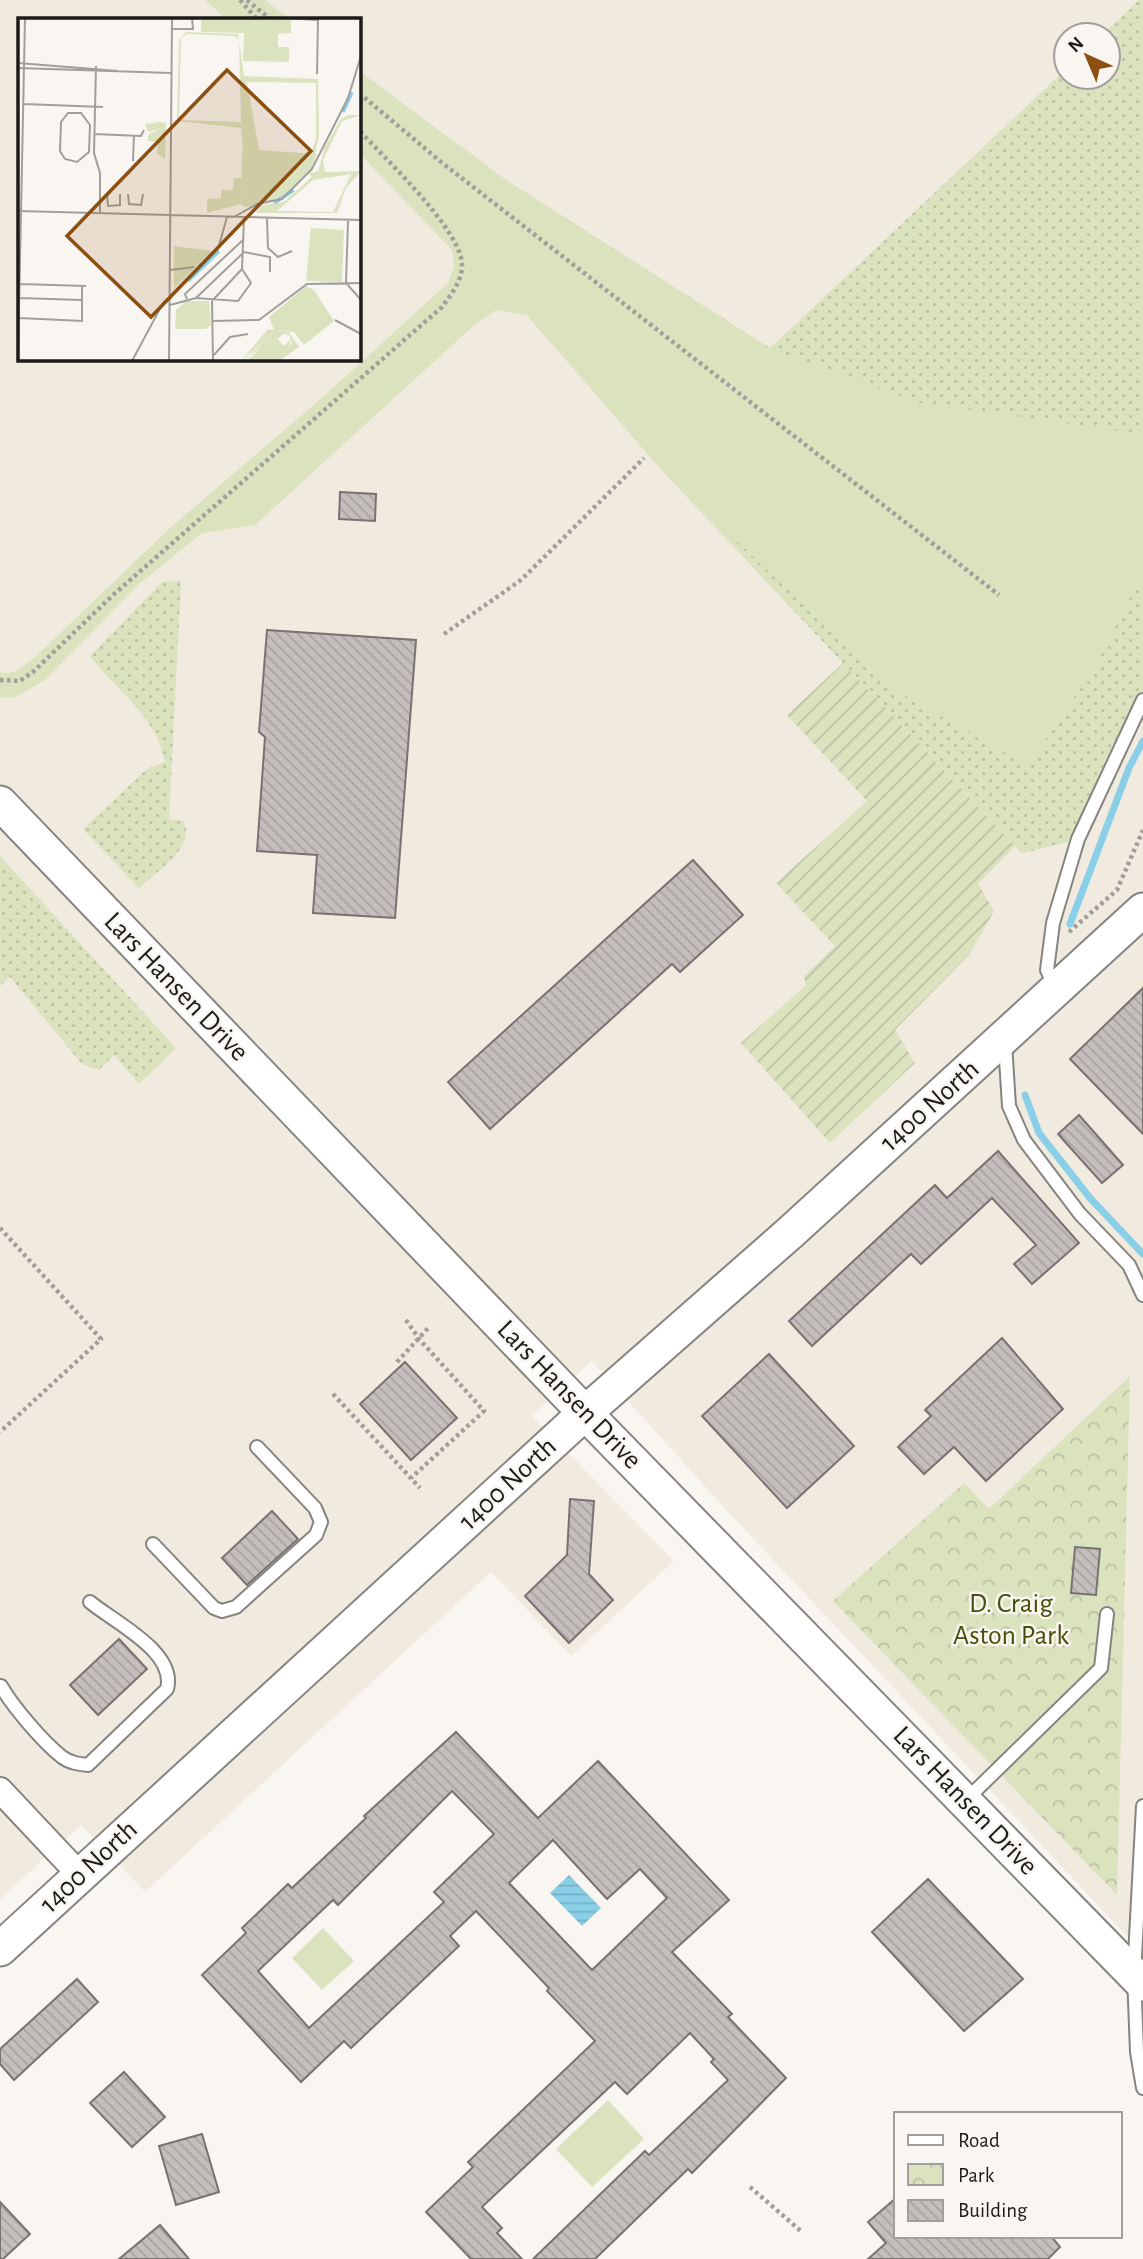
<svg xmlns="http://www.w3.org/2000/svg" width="1143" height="2259" viewBox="0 0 1143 2259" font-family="'Alegreya Sans',sans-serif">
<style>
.built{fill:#f1ebdf;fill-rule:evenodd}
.grass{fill:url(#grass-dots)}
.park{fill:url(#park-crowns)}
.garden{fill:url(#garden-furrows)}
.pitch{fill:#dbe2be}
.water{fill:url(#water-rules)}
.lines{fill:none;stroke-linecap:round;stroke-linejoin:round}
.stream{stroke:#89cfe8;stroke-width:7}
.building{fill:url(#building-back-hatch);stroke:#787371;stroke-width:2;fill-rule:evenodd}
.service-casing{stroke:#868480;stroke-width:16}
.minor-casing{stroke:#868480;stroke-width:28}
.secondary-casing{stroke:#868480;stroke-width:37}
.path{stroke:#a19e9b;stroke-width:4.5;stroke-dasharray:3.5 3.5;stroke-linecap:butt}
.service{stroke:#fff;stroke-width:12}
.minor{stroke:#fff;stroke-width:24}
.secondary{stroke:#fff;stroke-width:33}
.labels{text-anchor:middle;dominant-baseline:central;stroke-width:5;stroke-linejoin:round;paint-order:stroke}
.street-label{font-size:28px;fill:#1c1b1a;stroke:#f9f6f1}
.park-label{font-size:28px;fill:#474f0b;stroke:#f9f6f1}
.inset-river{fill:none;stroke:#89cfe8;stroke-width:3.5}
.inset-road{fill:none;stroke:#a19e9b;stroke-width:2}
.view{fill:#8c4f12;fill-opacity:0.15;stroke:#8c4f12;stroke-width:3.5}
.inset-edge{fill:none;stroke:#1c1b1a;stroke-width:3.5}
</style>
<defs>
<pattern id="grass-dots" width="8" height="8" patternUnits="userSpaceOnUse" patternTransform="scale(1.75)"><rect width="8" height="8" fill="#dbe2be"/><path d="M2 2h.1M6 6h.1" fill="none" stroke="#bbc1a3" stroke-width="1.8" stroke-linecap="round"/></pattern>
<pattern id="park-crowns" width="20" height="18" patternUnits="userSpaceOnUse" patternTransform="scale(1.75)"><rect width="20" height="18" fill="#dbe2be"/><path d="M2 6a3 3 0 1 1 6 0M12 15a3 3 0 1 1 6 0" fill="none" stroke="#bbc1a3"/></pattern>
<pattern id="garden-furrows" width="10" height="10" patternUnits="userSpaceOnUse" patternTransform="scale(1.75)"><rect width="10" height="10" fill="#dbe2be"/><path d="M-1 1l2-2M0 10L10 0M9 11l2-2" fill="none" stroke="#bbc1a3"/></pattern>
<pattern id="water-rules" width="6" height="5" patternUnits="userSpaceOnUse" patternTransform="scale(1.75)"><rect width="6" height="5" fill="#89cfe8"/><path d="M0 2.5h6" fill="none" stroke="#76b1c6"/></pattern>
<pattern id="building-back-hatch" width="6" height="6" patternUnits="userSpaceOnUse" patternTransform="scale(1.75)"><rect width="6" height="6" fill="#c4bebd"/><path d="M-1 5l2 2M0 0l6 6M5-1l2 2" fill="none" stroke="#a8a3a2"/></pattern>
</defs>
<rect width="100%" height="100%" fill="#f9f6f1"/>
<!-- built -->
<path class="built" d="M 0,0 L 1143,0 L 1143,1953 L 728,1512 L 592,1361 L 532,1416 L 674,1561 L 571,1656 L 491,1572 L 145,1892 L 81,1825 L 0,1899 ZM 19,19 L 359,19 L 359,359 L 19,359 ZM 1066,35 L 1108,35 L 1108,77 L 1066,77 Z"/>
<!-- grass -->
<g class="grass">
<path d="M 1139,0 L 1143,0 L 1143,691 L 1106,759 L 1075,832 L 1068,842 L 1022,853 L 666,475 L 527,315 L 453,140 L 506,180 L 770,348 L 1066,69 L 1066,77 L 1108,77 L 1108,35 L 1102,35 Z"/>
<path d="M 181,581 L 169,819 L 183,821 C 198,846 156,872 139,888 L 83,829 L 147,769 L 165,762 C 156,715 118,693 90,656 L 162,582 Z"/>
<path d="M 0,856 L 176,1048 L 139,1084 L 114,1055 L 99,1070 L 82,1064 L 10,977 L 0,986 Z"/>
</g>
<!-- park -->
<path class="park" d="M 1130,1376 L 1117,1895 L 833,1601 L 964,1483 L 989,1509 Z"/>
<!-- garden -->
<path class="garden" d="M 843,663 L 1015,846 L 978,884 L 994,911 L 969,955 L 895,1030 L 915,1063 L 830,1143 L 741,1043 L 806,985 L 804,976 L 835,946 L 776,883 L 867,801 L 787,715 Z"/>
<!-- pitch -->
<g class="pitch">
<path d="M 205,0 L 265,0 L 289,19 L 226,19 Z"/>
<path d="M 359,71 L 506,180 L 770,349 L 920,403 L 1143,434 L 1143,572 L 1099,659 L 1029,766 L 895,690 L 666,475 L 527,315 L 496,310 L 471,328 L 255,525 L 202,533 L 138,585 L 46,679 L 15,698 L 0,697 L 0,672 C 14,677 25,665 35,657 L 171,527 L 323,397 L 448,283 L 454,267 L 452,250 L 359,153 Z"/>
<path d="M 323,1928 L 354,1961 L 322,1990 L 292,1958 Z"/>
<path d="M 608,2100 L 644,2139 L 592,2187 L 556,2149 Z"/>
</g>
<!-- water -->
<path class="water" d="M 569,1875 L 601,1908 L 582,1926 L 550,1893 Z"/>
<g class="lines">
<!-- stream -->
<g class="stream">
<path d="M 1070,924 L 1129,768 L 1143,741"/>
<path d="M 1025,1095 L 1039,1133 L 1090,1198 L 1143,1254"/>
</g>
</g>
<!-- building -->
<g class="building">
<path d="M 340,492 L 376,494 L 375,521 L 339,519 Z"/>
<path d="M 267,630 L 416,640 L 395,918 L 313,913 L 317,855 L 257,851 L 265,737 L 259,732 Z"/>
<path d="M 693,860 L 743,915 L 680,972 L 672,964 L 490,1129 L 448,1082 Z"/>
<path d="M 1143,988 L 1143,1134 L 1070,1059 Z"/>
<path d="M 1079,1115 L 1123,1165 L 1102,1183 L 1058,1134 Z"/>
<path d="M 998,1151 L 1079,1243 L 1032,1284 L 1014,1264 L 1036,1245 L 992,1198 L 921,1264 L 911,1254 L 812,1346 L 789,1321 L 935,1185 L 947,1198 Z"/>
<path d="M 1002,1338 L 1063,1409 L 986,1481 L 954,1447 L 924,1474 L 898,1447 L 931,1416 L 925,1410 Z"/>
<path d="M 769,1354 L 854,1446 L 787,1508 L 702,1416 Z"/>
<path d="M 405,1362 L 457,1418 L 411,1460 L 360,1404 Z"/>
<path d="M 570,1499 L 594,1501 L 589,1574 L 613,1600 L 569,1643 L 525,1596 L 567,1555 Z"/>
<path d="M 272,1511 L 298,1539 L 247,1585 L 222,1558 Z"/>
<path d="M 1075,1547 L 1100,1549 L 1096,1595 L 1071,1593 Z"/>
<path d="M 119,1639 L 147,1669 L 98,1715 L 70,1685 Z"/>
<path d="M 456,1732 L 538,1818 L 598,1761 L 729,1900 L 672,1952 L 732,2014 L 728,2017 L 786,2078 L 692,2173 L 688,2169 L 595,2259 L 533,2259 L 645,2151 L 649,2155 L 728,2080 L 711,2062 L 714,2059 L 690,2033 L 627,2094 L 615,2082 L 482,2207 L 502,2228 L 497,2233 L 522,2259 L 471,2259 L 426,2212 L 473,2167 L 468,2162 L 595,2041 L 547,1991 L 549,1988 L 476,1911 L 450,1936 L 459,1946 L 351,2048 L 344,2041 L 301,2082 L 202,1975 L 246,1933 L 242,1928 L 288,1884 L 292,1888 L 366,1818 L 364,1816 ZM 452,1791 L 494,1834 L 434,1892 L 444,1902 L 309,2028 L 258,1971 L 333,1900 L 338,1905 ZM 553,1840 L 607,1899 L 640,1869 L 667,1898 L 592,1970 L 509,1883 Z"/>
<path d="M 928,1879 L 1023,1979 L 964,2031 L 872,1932 Z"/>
<path d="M 77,1979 L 98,2002 L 14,2080 L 0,2064 L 0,2049 Z"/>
<path d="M 124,2072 L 165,2117 L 132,2147 L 90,2103 Z"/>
<path d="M 202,2134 L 219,2192 L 176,2205 L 159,2146 Z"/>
<path d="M 896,2198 L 896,2236 L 1051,2236 L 1060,2247 L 1048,2259 L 868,2259 L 886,2243 L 868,2222 Z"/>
<path d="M 0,2202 L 30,2234 L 3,2259 L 0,2259 Z"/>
<path d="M 160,2225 L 189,2259 L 119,2259 Z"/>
</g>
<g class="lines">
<!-- service casing -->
<g class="service-casing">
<g id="service">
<path d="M 1055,987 L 1047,970 L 1053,923 L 1078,839 L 1143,700"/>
<path d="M 1005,1043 L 1009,1106 L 1024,1140 L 1080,1214 L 1129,1265 L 1143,1295"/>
<path d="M 153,1544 L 214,1608 L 222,1611 L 236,1607 L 316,1535 L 321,1522 L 315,1508 L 257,1447"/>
<path d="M 1,1686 C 13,1707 43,1742 62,1757 C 70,1763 79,1764 88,1765 L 167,1689 C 177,1652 114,1622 90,1602"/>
<path d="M 965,1801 L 1101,1668 L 1107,1614"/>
<path d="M 1143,1806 L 1134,1975 L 1137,2052 L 1143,2088"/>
</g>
</g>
<!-- minor casing -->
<g class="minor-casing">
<path id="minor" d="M 0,1790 L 80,1875"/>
</g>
<!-- secondary casing -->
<g class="secondary-casing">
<g id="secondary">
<path d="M 0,803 L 585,1413 L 1143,1984"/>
<path d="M 0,1949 L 585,1413 L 792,1231 L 1143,910"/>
</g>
</g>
<!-- path -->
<g class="path">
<path d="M 240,0 L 257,19"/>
<path d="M 247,0 L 270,19"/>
<path d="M 359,93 L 441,162 L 999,595"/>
<path d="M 444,634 L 521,580 L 644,458"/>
<path d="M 0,680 L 20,681 L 34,671 L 113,595 L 442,307 C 451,295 462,281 462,265 C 462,230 383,157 359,130"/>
<path d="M 1069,932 L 1117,890 L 1143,830"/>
<path d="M 0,1228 L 101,1339 L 0,1432"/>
<path d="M 406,1320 L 420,1340 L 484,1411 L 411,1478"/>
<path d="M 397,1362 L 430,1326"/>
<path d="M 333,1394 L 420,1488"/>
<path d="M 750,2187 L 802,2232"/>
</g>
<!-- service -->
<use href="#service" class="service"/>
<!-- minor -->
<use href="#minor" class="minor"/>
<!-- secondary -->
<use href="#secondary" class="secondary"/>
</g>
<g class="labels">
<!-- street labels -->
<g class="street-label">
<text transform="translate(176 987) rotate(46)">Lars Hansen Drive</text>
<text transform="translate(930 1106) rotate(-42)">1400 North</text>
<text transform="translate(569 1395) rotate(46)">Lars Hansen Drive</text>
<text transform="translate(508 1484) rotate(-43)">1400 North</text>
<text transform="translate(965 1801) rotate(46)">Lars Hansen Drive</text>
<text transform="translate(89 1867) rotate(-43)">1400 North</text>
</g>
<!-- park labels -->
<g class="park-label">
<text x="1011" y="1604">D. Craig<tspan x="1011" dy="32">Aston Park</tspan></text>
</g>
</g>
<!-- overview -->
<g transform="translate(18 18)">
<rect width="343" height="343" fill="#f9f6f1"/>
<path d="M 183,0 L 273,2 L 273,15 L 260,16 L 260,29 L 271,29 L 271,44 L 225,43 L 226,15 L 183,14 ZM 232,94 L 241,132 L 299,136 L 295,148 L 265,180 L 227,189 L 223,187 L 224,134 ZM 141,104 L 148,105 L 147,141 L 139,136 L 140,124 L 129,123 L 131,116 L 144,110 L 130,114 L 127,106 ZM 288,268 L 296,272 L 316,303 L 286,327 L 276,314 L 258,312 L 223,343 L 250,311 L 256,312 L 251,299 ZM 258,315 L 266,315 L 260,321 L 266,328 L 273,321 L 270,334 L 261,343 L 229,343 Z" fill="#dbe2be"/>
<path d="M 156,228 L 194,233 L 156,270 Z" fill="#dbe2be"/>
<path d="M 216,160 L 224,160 L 223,186 L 189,195 L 189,181 L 203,180 L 203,172 L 215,172 Z" fill="#dbe2be"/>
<path d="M 168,14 L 220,16 L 226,58 L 300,61 L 301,117 L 293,155 L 300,153 L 307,129 L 323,101 L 330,97 L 343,97 L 324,103 L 305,142 L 307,154 L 343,153 L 328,170 L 319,195 L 238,195 L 244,187 L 266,184 L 294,159 L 288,153 L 298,120 L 298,65 L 229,64 L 241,132 L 264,167 L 230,181 L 223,110 L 159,103 L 161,22 ZM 168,16 L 216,18 L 221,22 L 223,104 L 161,102 L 163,20 ZM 333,156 L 315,194 L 259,193 L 295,162 ZM 293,210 L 326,212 L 324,264 L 288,263 ZM 294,275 L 315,302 L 285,324 L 264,298 ZM 168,283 L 191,283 L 193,307 L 188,311 L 157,311 L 158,292 ZM 258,312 L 271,314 L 281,329 L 261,343 L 274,325 L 271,317 L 262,315 L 225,343 Z" fill="#dbe2be" fill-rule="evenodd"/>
<path class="inset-river" d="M 325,94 L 334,74M 256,185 L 276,172M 170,263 L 201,233"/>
<path class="inset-road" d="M 265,0 L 300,2M 155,11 L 175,11 L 174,0M 0,45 L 100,53M 78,48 L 76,135 L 82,155 L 82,195M 0,50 L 153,55M 299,56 L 300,0M 6,86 L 85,89M 50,95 L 63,95 L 72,107 L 71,134 L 59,144 L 47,141 L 42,133 L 43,104 ZM 76,116 L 123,118 L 126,112M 115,143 L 116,117M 89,176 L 90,188 L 102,187 L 102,176M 110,176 L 111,186 L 123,187 L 125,176M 0,193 L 343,202M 216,199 L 239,186 L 264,181 L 294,151 L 330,80 L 343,38M 249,200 L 250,230 L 260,239 L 274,233M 330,203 L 328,265 L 343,282M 152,252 L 176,249M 2,266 L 68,268M 1,280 L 64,282M 178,280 L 226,234 L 252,239 L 252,254M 169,281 L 167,276 L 226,221M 152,287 L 178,280 L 220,283 L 233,265 L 224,251M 1,300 L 64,303 L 64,268M 317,302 L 343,316M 195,303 L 241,302 L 289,266 L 343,265M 196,337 L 212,319 L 230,316M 0,340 L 7,0M 114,343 L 145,285 L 200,231 L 209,199M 151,343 L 154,0M 195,343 L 194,283 L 224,251 L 226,200"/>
<path class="view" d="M 209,52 L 293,133 L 133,299 L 49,218 Z"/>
<rect width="343" height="343" class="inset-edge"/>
</g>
<!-- legend -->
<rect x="894" y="2112" width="228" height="126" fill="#f9f6f1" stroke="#a19e9b" stroke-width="2"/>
<rect x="908" y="2135" width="35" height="10" fill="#ffffff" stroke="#a19e9b" stroke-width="2"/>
<text x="958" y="2147" font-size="21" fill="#1c1b1a">Road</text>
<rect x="908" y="2164" width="35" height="21" fill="url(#park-crowns)" stroke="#a19e9b" stroke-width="2"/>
<text x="958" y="2182" font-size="21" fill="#1c1b1a">Park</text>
<rect x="908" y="2200" width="35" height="21" fill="url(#building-back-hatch)" stroke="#a19e9b" stroke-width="2"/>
<text x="958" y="2217" font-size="21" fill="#1c1b1a">Building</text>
<!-- north arrow -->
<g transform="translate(1087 56) rotate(316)"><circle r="33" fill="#f9f6f1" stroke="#a19e9b" stroke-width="2"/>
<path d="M0-5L12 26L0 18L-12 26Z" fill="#8c4f12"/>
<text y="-10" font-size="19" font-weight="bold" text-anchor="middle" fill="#1c1b1a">N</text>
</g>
</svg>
